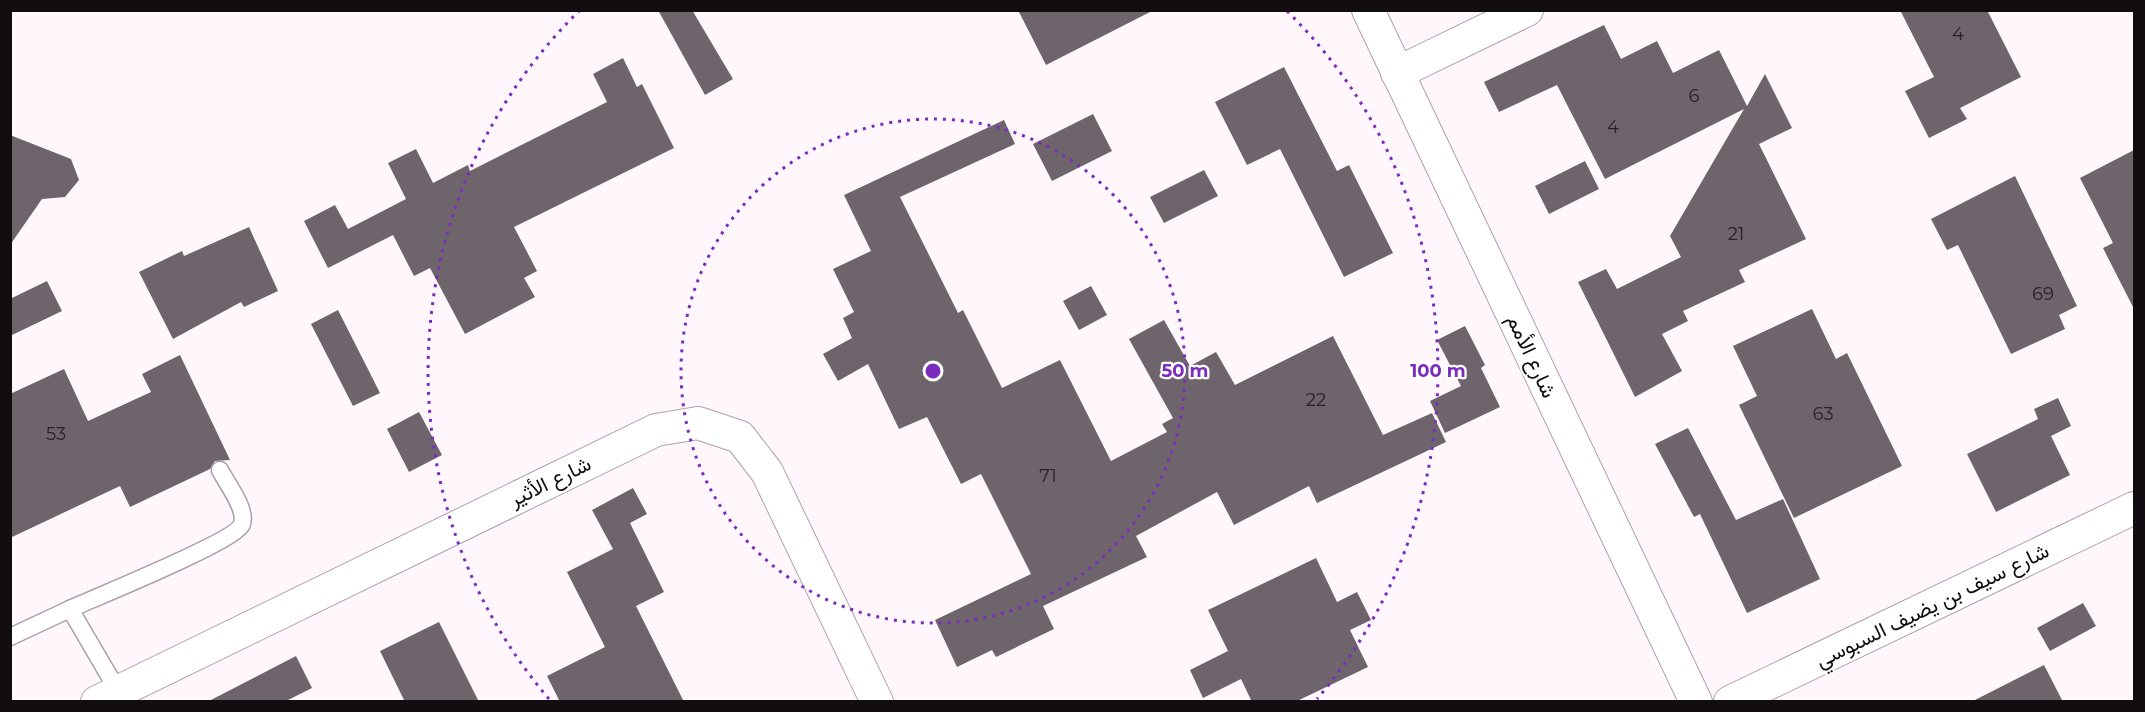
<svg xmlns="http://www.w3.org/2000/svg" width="2145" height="712" viewBox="0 0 2145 712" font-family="Montserrat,Vazirmatn,sans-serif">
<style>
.building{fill:#6e646b}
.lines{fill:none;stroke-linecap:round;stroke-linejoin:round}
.service-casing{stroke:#ada1a9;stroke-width:19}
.minor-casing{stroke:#ada1a9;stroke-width:34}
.service{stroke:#fff;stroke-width:16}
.minor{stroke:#fff;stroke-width:32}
.ring{fill:none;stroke:#7b2cbf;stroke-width:3;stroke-dasharray:3 6}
.labels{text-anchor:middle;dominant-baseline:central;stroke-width:4.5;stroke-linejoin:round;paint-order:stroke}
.number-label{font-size:18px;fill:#282327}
.street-label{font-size:21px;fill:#110d10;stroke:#fff}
.centre{fill:#7b2cbf;stroke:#fff;stroke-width:3}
.ring-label{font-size:18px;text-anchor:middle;font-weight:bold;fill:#7b2cbf;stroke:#fff;stroke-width:4.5;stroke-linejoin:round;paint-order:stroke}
</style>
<rect width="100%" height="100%" fill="#fff7fc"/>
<!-- building -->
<g class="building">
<path d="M 658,10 L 692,10 L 733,79 L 705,95 Z"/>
<path d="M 1018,10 L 1154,10 L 1046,65 Z"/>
<path d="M 1900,10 L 1987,10 L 2021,77 L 1960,108 L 1967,119 L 1929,138 L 1905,91 L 1934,77 Z"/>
<path d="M 1604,25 L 1621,59 L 1657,41 L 1673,73 L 1719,50 L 1747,106 L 1765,74 L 1792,128 L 1759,144 L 1806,239 L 1739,270 L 1745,282 L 1683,311 L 1688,321 L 1662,334 L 1682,371 L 1635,397 L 1578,282 L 1606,269 L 1617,289 L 1681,257 L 1670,236 L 1744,109 L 1605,179 L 1557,85 L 1499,112 L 1484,82 Z"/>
<path d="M 623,58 L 637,87 L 642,84 L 674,148 L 514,227 L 537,271 L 524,278 L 535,297 L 465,334 L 430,268 L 414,276 L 393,235 L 328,268 L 304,221 L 335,205 L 348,229 L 406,199 L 388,163 L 416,149 L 433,183 L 468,165 L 470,171 L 607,102 L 593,74 Z"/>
<path d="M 1284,67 L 1337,171 L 1349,165 L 1393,253 L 1344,277 L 1280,149 L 1247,165 L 1215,102 Z"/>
<path d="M 1093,114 L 1112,151 L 1052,181 L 1033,144 Z"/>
<path d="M 1004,120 L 1015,144 L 900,197 L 958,313 L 963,310 L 1002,388 L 1060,360 L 1111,461 L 1167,432 L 1162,424 L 1173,418 L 1129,339 L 1164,320 L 1190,366 L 1216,352 L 1235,385 L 1333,336 L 1383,435 L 1432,413 L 1446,442 L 1317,503 L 1309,486 L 1234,525 L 1217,492 L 1136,536 L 1147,557 L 1043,606 L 1054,629 L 996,657 L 992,650 L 957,667 L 935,620 L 1031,574 L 981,474 L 961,484 L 927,417 L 899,429 L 868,364 L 838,381 L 823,354 L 852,338 L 843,318 L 854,312 L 833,269 L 871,251 L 844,195 Z"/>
<path d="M 10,135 L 71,159 L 79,180 L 65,197 L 42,199 L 10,245 Z"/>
<path d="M 2134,150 L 2134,309 L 2103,248 L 2113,243 L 2080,178 Z"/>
<path d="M 1585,161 L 1599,189 L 1549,214 L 1535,186 Z"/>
<path d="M 1204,170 L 1218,196 L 1164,223 L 1150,197 Z"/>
<path d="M 2015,176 L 2077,306 L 2059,315 L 2065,329 L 2011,354 L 1958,245 L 1947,250 L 1931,219 Z"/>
<path d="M 249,227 L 278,291 L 244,307 L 241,302 L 173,339 L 139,272 L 182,251 L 184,256 Z"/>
<path d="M 47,281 L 62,311 L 10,336 L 10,299 Z"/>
<path d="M 1091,286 L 1107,315 L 1079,330 L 1063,301 Z"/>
<path d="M 1812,309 L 1836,359 L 1847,353 L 1902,466 L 1794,518 L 1739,405 L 1757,396 L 1733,346 Z"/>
<path d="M 338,310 L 380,393 L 353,406 L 311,324 Z"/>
<path d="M 1465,326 L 1485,365 L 1481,368 L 1500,407 L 1445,433 L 1430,401 L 1461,386 L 1437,340 Z"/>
<path d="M 180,355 L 230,460 L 215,461 L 210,469 L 130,507 L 120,486 L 10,538 L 10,394 L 64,369 L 88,421 L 151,392 L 142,374 Z"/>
<path d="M 2058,398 L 2071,426 L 2051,436 L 2070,475 L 1996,512 L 1967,454 L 2038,419 L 2034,409 Z"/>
<path d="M 419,412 L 442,455 L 409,472 L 387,429 Z"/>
<path d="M 1688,428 L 1736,520 L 1783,499 L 1820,579 L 1747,613 L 1700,514 L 1694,517 L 1655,444 Z"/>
<path d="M 633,488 L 647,514 L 630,523 L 664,592 L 636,606 L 684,702 L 560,702 L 547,676 L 605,647 L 567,572 L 613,549 L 592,510 Z"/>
<path d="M 1316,558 L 1337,602 L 1357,592 L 1371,620 L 1350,630 L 1368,667 L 1295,702 L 1252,702 L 1241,679 L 1203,698 L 1190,670 L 1228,651 L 1208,610 Z"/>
<path d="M 2083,603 L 2096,626 L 2050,651 L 2037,628 Z"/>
<path d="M 439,622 L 479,702 L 405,702 L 380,651 Z"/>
<path d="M 296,656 L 312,688 L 284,702 L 207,702 Z"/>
<path d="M 2044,665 L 2063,702 L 1971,702 Z"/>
</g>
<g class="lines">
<!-- service casing -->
<g class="service-casing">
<g id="service">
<path d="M 10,637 L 70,609"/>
<path d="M 118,691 L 70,609 C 94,598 236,541 242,524 C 247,509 227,484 220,470"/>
</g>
</g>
<!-- minor casing -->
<g class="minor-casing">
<g id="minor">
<path d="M 1368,10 L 1696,702"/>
<path d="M 1397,73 L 1527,10"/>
<path d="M 97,702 L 656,430 L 698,423 L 740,437 L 767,472 L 877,702"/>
<path d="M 1730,702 L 2134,508"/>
</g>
</g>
<!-- service -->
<use href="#service" class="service"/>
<!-- minor -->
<use href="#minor" class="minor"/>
</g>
<!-- distance rings -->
<g class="ring">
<circle cx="933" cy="371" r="252"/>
<path d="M549 699A505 505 0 0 1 579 11M1287 11A505 505 0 0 1 1317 699"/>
</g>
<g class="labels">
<!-- number labels -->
<g class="number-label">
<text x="1958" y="34">4</text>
<text x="1694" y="96">6</text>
<text x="1613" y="127">4</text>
<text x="1736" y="234">21</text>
<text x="2043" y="294">69</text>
<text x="1316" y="400">22</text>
<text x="1823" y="414">63</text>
<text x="56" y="434">53</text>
<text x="1048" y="476">71</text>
</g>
<!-- street labels -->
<g class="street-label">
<text transform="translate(1532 356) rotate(65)">شارع الأمم</text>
<text transform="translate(550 481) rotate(-26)">شارع الأثير</text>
<text transform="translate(1932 605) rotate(-26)">شارع سيف بن يضيف السبوسي</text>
</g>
</g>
<circle cx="933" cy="371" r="9" class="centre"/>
<g class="ring-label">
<text x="1185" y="377">50 m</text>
<text x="1438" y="377">100 m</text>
</g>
<!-- border -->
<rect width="2145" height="712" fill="none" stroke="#110d10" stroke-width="24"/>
</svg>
